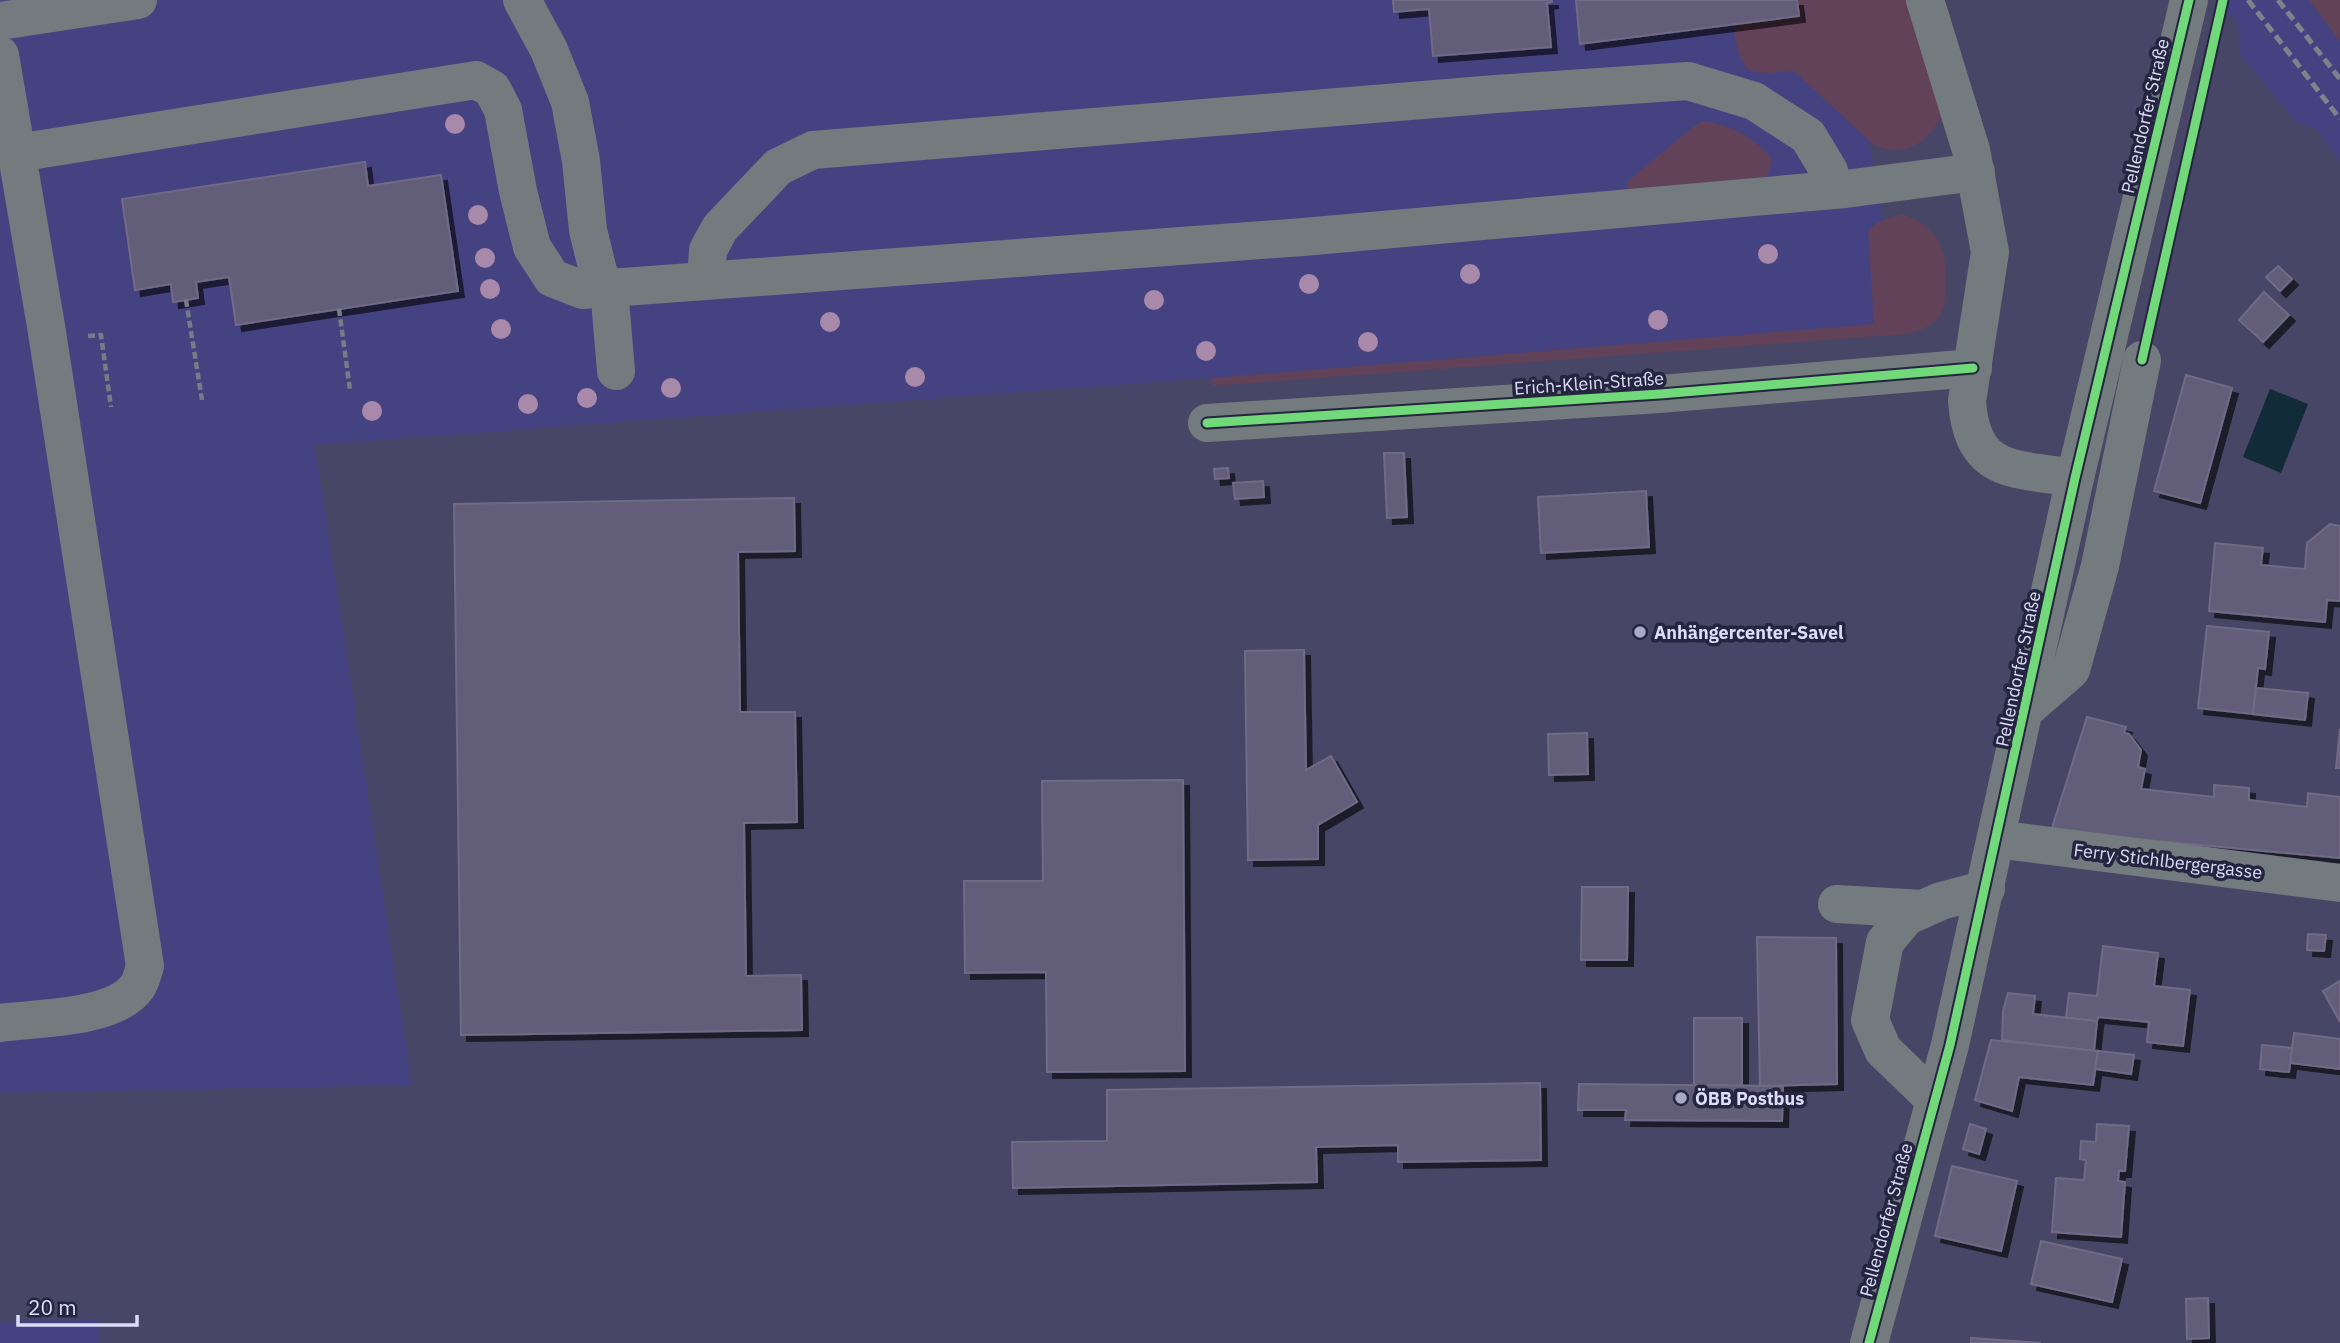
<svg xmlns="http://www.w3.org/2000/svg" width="2340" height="1343" viewBox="0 0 2340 1343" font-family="'IBM Plex Sans',sans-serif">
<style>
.built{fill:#454281}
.green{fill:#624259}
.water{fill:#112c38}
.building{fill:#625d78;stroke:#716b86;stroke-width:2;filter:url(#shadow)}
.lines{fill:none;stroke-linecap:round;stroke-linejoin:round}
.path{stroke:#767b85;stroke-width:4.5;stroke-dasharray:7 3.5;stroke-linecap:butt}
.minor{stroke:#737b7e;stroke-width:38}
.rail{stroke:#7e828c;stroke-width:5;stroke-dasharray:10 5;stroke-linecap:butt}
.cycleway-casing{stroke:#252540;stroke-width:13}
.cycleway{stroke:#71d979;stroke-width:9}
.tree{fill:#a989aa}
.poi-dot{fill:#a8a8c7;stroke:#252540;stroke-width:2.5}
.labels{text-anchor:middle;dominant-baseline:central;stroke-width:7;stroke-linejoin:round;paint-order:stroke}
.street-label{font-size:18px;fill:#dbddfa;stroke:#252540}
.poi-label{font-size:18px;font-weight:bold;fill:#dbddfa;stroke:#252540;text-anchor:start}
</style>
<defs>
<filter id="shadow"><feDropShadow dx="6" dy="6" stdDeviation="0" flood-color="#0009"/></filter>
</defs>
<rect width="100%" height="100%" fill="#484667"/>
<!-- built -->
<g class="built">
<path d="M 0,0 L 1839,0 L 1845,11 L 1903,326 L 315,445 L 412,1085 L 0,1093 Z"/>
<path d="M 2218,0 L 2309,0 L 2340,42 L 2340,161 L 2316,129 L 2296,122 L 2239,53 L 2238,25 Z"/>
<path d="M 100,1320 L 100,1343 L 0,1343 L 0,1321 Z"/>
</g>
<!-- green -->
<g class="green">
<path d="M 1797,0 L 1910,0 L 1944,108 C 1934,139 1907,159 1875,146 L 1795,72 C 1782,70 1768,75 1756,72 C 1737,69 1736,39 1733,24 L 1798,16 Z"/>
<path d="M 2309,0 L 2340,0 L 2340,42 Z"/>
<path d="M 1703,121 C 1730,124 1756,139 1772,159 L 1768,175 L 1757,180 L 1628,190 L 1628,181 L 1694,126 Z"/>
<path d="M 1902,214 C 1939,227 1947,249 1946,285 C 1945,317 1938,326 1907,334 L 1213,386 L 1212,378 L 1874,324 L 1868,231 L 1878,222 Z"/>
</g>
<!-- water -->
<path class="water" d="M 2270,389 L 2308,404 L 2281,473 L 2243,457 Z"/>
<!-- building -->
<g class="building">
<path d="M 1393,0 L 1552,0 L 1552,2 L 1547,3 L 1551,47 L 1433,56 L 1429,9 L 1394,12 Z"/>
<path d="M 1576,0 L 1797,0 L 1799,16 L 1580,44 Z"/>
<path d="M 365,162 L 368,186 L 441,175 L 458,291 L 236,325 L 229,277 L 196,282 L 198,298 L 186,300 L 173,302 L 171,284 L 135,290 L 122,199 Z"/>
<path d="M 2278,266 L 2292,279 L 2280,291 L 2266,277 Z"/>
<path d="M 2264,292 L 2289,315 L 2263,342 L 2239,320 Z"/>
<path d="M 2186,375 L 2232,388 L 2200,503 L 2154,491 Z"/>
<path d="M 1384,453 L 1404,453 L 1407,517 L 1387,518 Z"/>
<path d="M 1228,468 L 1229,478 L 1215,479 L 1214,469 Z"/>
<path d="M 1263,481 L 1264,497 L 1235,499 L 1233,483 Z"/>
<path d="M 1646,491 L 1649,547 L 1541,553 L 1538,497 Z"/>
<path d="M 794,498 L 795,551 L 738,552 L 740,712 L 795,712 L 797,822 L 744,823 L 746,976 L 801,975 L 802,1030 L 461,1035 L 454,504 Z"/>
<path d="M 2330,524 L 2340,526 L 2340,601 L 2327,600 L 2325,622 L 2209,611 L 2215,543 L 2263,548 L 2261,565 L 2305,569 L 2307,543 Z"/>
<path d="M 2207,626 L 2269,632 L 2265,669 L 2258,668 L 2253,714 L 2198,708 Z"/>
<path d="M 1304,650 L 1306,770 L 1331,756 L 1357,802 L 1318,825 L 1318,859 L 1248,860 L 1245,651 Z"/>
<path d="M 2256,688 L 2308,693 L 2305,720 L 2253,714 Z"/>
<path d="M 2087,717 L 2126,727 L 2124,733 L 2129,734 L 2141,750 L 2138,767 L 2145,769 L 2141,789 L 2214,797 L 2214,785 L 2249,788 L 2249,800 L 2307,807 L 2308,793 L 2340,797 L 2340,858 L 2051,831 Z"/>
<path d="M 2340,729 L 2340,768 L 2336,768 Z"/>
<path d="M 1587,733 L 1588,774 L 1549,775 L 1548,734 Z"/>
<path d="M 1183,780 L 1185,1071 L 1047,1072 L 1046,972 L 965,973 L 964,881 L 1043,881 L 1042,781 Z"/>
<path d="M 1582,887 L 1628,887 L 1627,960 L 1581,960 Z"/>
<path d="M 2308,934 L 2326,935 L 2324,951 L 2307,950 Z"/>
<path d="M 1757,937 L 1836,938 L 1837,1084 L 1760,1086 Z"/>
<path d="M 2103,946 L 2158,953 L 2154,986 L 2190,990 L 2183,1046 L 2147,1042 L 2149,1022 L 2098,1017 L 2097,1021 L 2066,1018 L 2069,993 L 2097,996 Z"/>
<path d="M 2340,981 L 2340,1022 L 2323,991 Z"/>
<path d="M 2008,993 L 2035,996 L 2033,1014 L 2097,1021 L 2094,1051 L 2002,1040 L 2003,1011 Z"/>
<path d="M 1694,1018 L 1742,1018 L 1742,1086 L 1694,1085 Z"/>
<path d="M 2294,1033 L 2340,1039 L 2340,1069 L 2290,1063 Z"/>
<path d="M 1991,1040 L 2098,1051 L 2093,1085 L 2019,1077 L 2012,1111 L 1975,1100 Z"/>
<path d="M 2262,1045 L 2292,1048 L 2289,1072 L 2260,1069 Z"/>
<path d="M 2098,1051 L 2134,1055 L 2131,1074 L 2095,1069 Z"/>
<path d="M 1540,1083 L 1541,1160 L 1398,1162 L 1398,1145 L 1316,1147 L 1317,1182 L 1013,1188 L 1012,1142 L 1107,1141 L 1107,1090 Z"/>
<path d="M 1579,1084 L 1783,1086 L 1782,1121 L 1625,1120 L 1626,1110 L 1578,1110 Z"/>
<path d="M 1970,1124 L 1986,1129 L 1979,1154 L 1963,1149 Z"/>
<path d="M 2097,1124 L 2129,1126 L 2125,1171 L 2119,1171 L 2118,1181 L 2125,1182 L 2121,1237 L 2052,1232 L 2056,1178 L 2084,1180 L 2086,1160 L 2080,1159 L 2081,1141 L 2096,1142 Z"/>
<path d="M 1952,1166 L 2017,1181 L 2001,1251 L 1935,1236 Z"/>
<path d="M 2041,1241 L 2122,1259 L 2112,1302 L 2031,1284 Z"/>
<path d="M 2208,1298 L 2209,1338 L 2187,1339 L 2186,1299 Z"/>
<path d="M 1971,1338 L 2041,1343 L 1971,1343 Z"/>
</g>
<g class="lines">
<!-- path -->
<g class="path">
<path d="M 186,300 L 202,400"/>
<path d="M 339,309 L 350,390"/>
<path d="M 88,336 L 101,335 L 111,407"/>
</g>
<!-- minor -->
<g class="minor">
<path d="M 522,0 L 549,50 L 570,102 L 581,161 L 588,230 L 599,275 L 609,288 L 616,371"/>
<path d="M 1925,0 L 1971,150 L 1990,252 L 1967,401 C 1972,476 2016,468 2075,478"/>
<path d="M 0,21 L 138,0"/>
<path d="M 0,55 L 46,326 L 145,966 C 143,972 141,982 137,987 C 114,1019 37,1018 0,1023"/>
<path d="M 17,153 L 476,80 L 492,89 L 503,110 L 518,191 L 532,247 L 552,278 L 583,290 L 1303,237 L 1845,189 L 1976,172"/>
<path d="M 706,281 L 708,250 L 720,228 L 778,167 L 813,150 L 1496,94 L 1688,81 L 1754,101 L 1808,136 L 1829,171 L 1834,190"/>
<path d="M 1207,423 L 1660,394 L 1973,368"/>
<path d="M 2025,710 L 2071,670 L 2100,566 L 2142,360"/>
<path d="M 1996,839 L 2340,883"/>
<path d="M 1837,904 L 1923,909"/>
<path d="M 1935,1100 L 1883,1050 L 1870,1020 L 1885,942 L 1907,916 L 1941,901 L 1986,889"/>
<path d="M 1869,1343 L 1950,1045 L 2075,478 L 2189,0"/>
</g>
<!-- rail -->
<g class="rail">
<path d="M 2248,0 L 2340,119"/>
<path d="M 2278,0 L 2340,79"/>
</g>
<!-- cycleway casing -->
<g class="cycleway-casing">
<g id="cycleway">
<path d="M 2142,360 L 2223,0"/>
<path d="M 1207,423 L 1660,394 L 1973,368"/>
<path d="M 1869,1343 L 1950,1045 L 2075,478 L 2189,0"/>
</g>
</g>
<!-- cycleway -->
<use href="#cycleway" class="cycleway"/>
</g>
<!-- trees -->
<g class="tree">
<circle cx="455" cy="124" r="10"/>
<circle cx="478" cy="215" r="10"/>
<circle cx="1768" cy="254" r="10"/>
<circle cx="485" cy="258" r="10"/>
<circle cx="1470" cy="274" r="10"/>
<circle cx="1309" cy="284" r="10"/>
<circle cx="490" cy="289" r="10"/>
<circle cx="1154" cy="300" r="10"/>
<circle cx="1658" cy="320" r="10"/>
<circle cx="830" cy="322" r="10"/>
<circle cx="501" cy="329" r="10"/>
<circle cx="1368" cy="342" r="10"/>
<circle cx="1206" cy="351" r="10"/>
<circle cx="915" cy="377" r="10"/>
<circle cx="671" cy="388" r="10"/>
<circle cx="587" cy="398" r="10"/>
<circle cx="528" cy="404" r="10"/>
<circle cx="372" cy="411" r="10"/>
</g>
<!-- markers -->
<g class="poi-dot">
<circle cx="1640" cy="632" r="7"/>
<circle cx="1681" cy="1098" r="7"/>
</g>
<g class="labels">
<!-- street labels -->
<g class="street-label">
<text transform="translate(2145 116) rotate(-77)">Pellendorfer Straße</text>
<text transform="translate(1589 383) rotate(-4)">Erich-Klein-Straße</text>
<text transform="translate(2018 669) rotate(-78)">Pellendorfer Straße</text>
<text transform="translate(2168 861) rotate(7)">Ferry Stichlbergergasse</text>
<text transform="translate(1886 1220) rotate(-75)">Pellendorfer Straße</text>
</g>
<!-- poi labels -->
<g class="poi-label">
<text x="1654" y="632">Anhängercenter-Savel</text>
<text x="1695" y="1098">ÖBB Postbus</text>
</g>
</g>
<!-- scale -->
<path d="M18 1315v10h119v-10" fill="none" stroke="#dbddfa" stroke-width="3.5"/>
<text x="28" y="1315" font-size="21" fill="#dbddfa" stroke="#252540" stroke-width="5" paint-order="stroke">20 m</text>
</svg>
